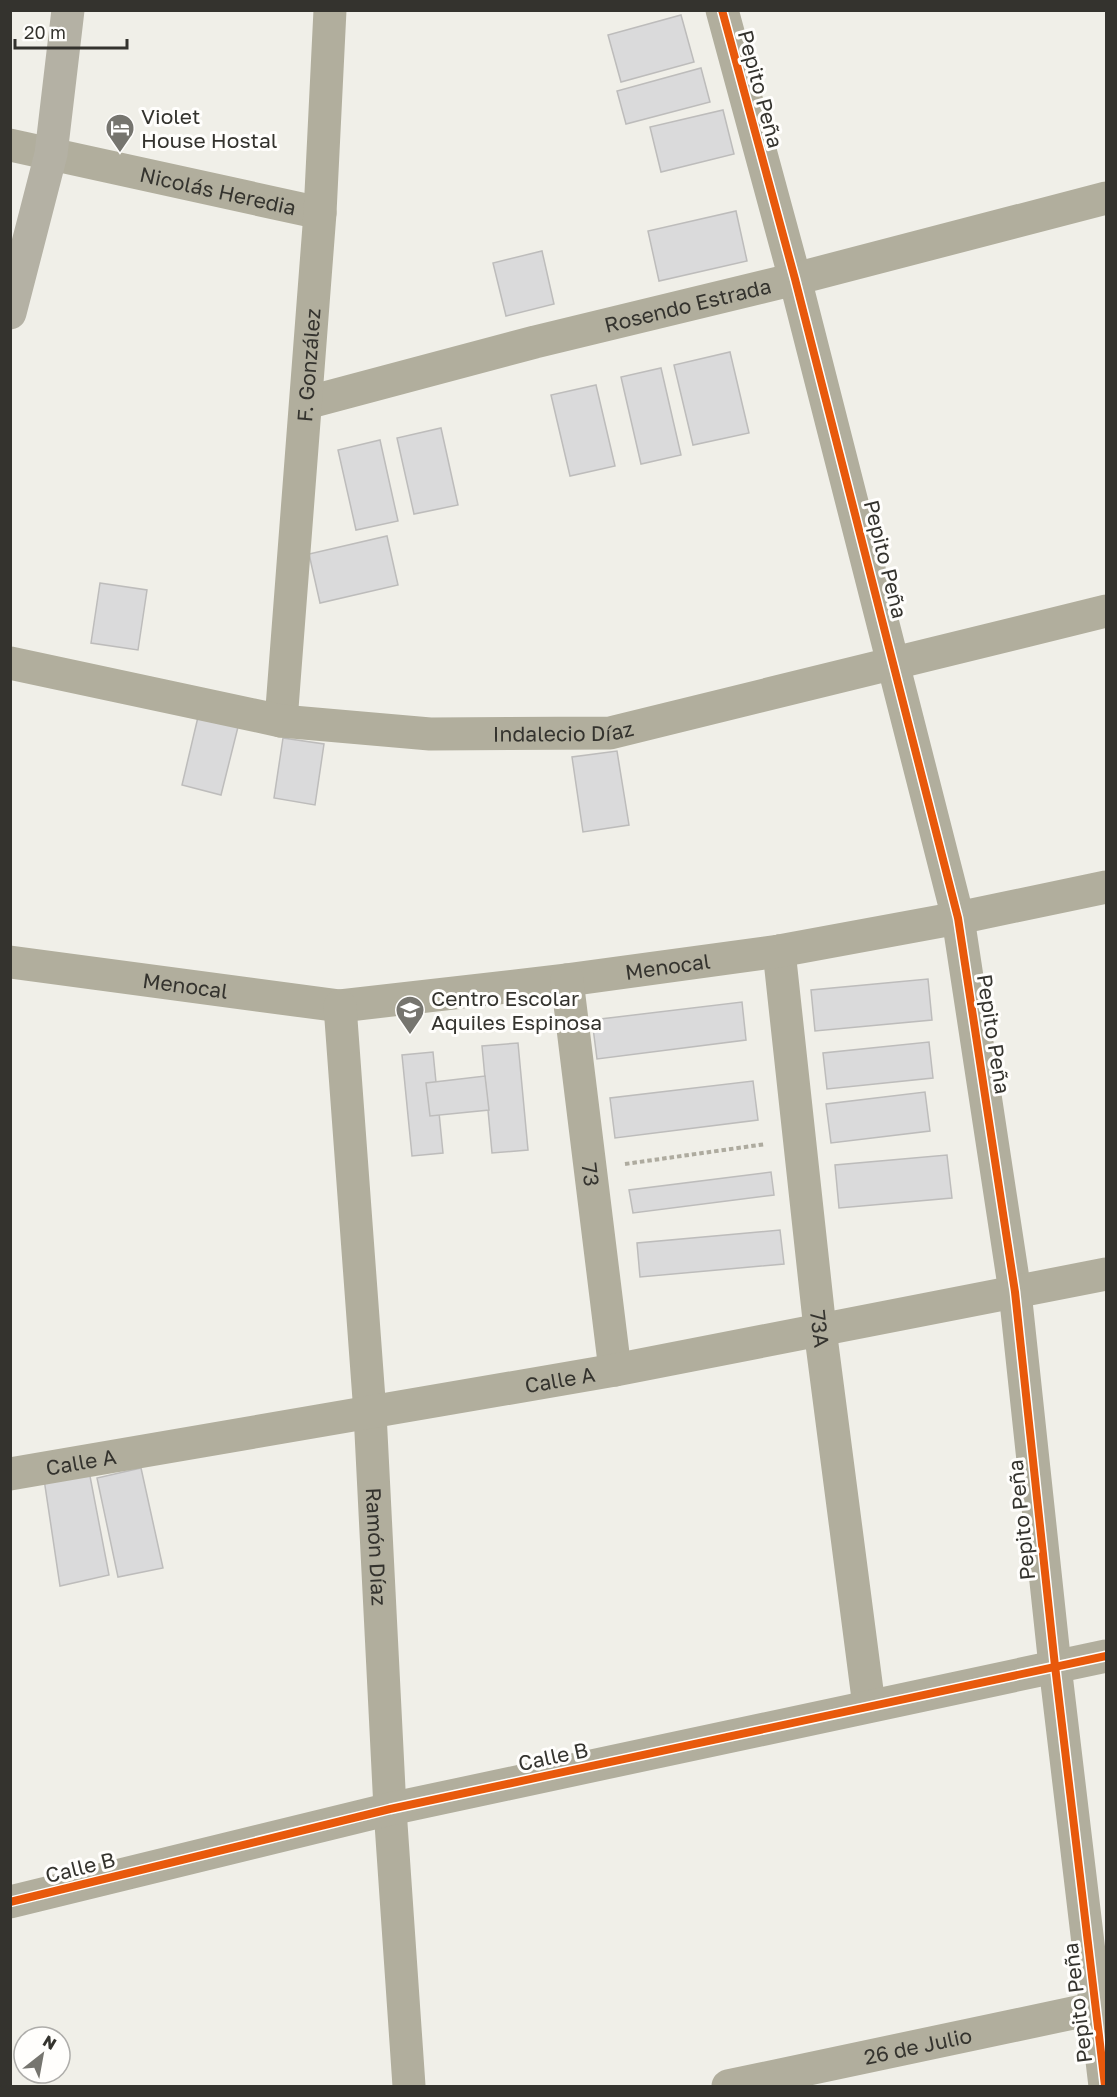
<svg xmlns="http://www.w3.org/2000/svg" width="1117" height="2097" viewBox="0 0 1117 2097" font-family="'Golos Text',sans-serif">
<style>
.building{fill:#dadadb;stroke:#bdbcbb;stroke-width:1.5}
.lines{fill:none;stroke-linecap:round;stroke-linejoin:round}
.path{stroke:#aeab9f;stroke-width:4;stroke-dasharray:4.5 3;stroke-linecap:butt}
.minor{stroke:#b1ae9d;stroke-width:33}
.tertiary{stroke:#b1ae9d;stroke-width:33}
.primary{stroke:#b4b1a4;stroke-width:33}
.cycleway-casing{stroke:#fffefc;stroke-width:11}
.cycleway{stroke:#e8590c;stroke-width:8}
.labels{text-anchor:middle;dominant-baseline:central;stroke-width:6;stroke-linejoin:round;paint-order:stroke}
.street-label{font-size:21px;fill:#34332e;stroke:#fffefc}
.poi-label{font-size:21px;fill:#34332e;stroke:#fffefc;text-anchor:start}
</style>
<rect width="100%" height="100%" fill="#f0efe8"/>
<!-- building -->
<g class="building">
<path d="M 681,15 L 694,62 L 621,82 L 608,35 Z"/>
<path d="M 701,68 L 710,102 L 626,124 L 617,91 Z"/>
<path d="M 723,110 L 734,154 L 661,172 L 650,127 Z"/>
<path d="M 736,211 L 747,261 L 659,281 L 648,231 Z"/>
<path d="M 542,251 L 554,304 L 506,316 L 493,263 Z"/>
<path d="M 730,352 L 749,433 L 693,445 L 674,365 Z"/>
<path d="M 661,368 L 681,455 L 641,464 L 621,377 Z"/>
<path d="M 596,385 L 615,466 L 570,476 L 551,395 Z"/>
<path d="M 441,428 L 458,505 L 414,514 L 397,438 Z"/>
<path d="M 380,440 L 398,521 L 356,530 L 338,450 Z"/>
<path d="M 387,536 L 398,585 L 320,603 L 309,554 Z"/>
<path d="M 100,583 L 147,590 L 138,650 L 91,643 Z"/>
<path d="M 198,717 L 238,727 L 221,795 L 182,785 Z"/>
<path d="M 283,738 L 324,744 L 315,805 L 274,798 Z"/>
<path d="M 617,751 L 629,825 L 583,832 L 572,757 Z"/>
<path d="M 928,979 L 932,1020 L 815,1031 L 811,990 Z"/>
<path d="M 742,1002 L 746,1040 L 597,1059 L 592,1020 Z"/>
<path d="M 929,1042 L 933,1078 L 827,1089 L 823,1053 Z"/>
<path d="M 518,1043 L 528,1150 L 492,1153 L 482,1046 Z"/>
<path d="M 433,1052 L 443,1153 L 412,1156 L 402,1055 Z"/>
<path d="M 485,1076 L 489,1110 L 430,1116 L 426,1083 Z"/>
<path d="M 753,1081 L 758,1120 L 615,1138 L 610,1098 Z"/>
<path d="M 925,1092 L 930,1131 L 831,1143 L 826,1104 Z"/>
<path d="M 947,1155 L 952,1198 L 839,1208 L 835,1165 Z"/>
<path d="M 771,1172 L 774,1195 L 633,1213 L 629,1190 Z"/>
<path d="M 780,1230 L 784,1264 L 640,1277 L 637,1243 Z"/>
<path d="M 141,1468 L 163,1568 L 118,1577 L 97,1478 Z"/>
<path d="M 89,1471 L 109,1575 L 60,1586 L 44,1479 Z"/>
</g>
<g class="lines">
<!-- path -->
<path class="path" d="M 625,1164 L 766,1144"/>
<!-- minor -->
<g class="minor">
<path d="M 722,10 L 795,279 L 958,918 L 1015,1292 L 1055,1666 L 1105,2086"/>
<path id="s1" d="M 10,145 L 320,213"/>
<path id="s2" d="M 306,403 L 535,342 L 795,279 L 1106,198"/>
<path id="s3" d="M 281,721 L 320,213 L 330,10"/>
<path id="s4" d="M 779,951 L 820,1329 L 869,1706"/>
<path id="s5" d="M 10,962 L 340,1006 L 567,980 L 779,951 L 958,918 L 1106,887"/>
<path id="s6" d="M 567,980 L 615,1370"/>
<path id="s7" d="M 340,1006 L 370,1413 L 390,1809 L 409,2086"/>
<path id="s8" d="M 10,1474 L 615,1370 L 1106,1274"/>
<path d="M 10,1902 L 390,1809 L 1106,1656"/>
<path id="s9" d="M 728,2086 L 1106,2006"/>
</g>
<!-- tertiary -->
<path class="tertiary" id="s10" d="M 10,663 L 281,721 L 430,734 L 610,733 L 1106,611"/>
<!-- primary -->
<path class="primary" d="M 10,313 L 51,154 L 68,10"/>
<!-- cycleway casing -->
<g class="cycleway-casing">
<g id="cycleway">
<path d="M 722,10 L 795,279 L 958,918 L 1015,1292 L 1055,1666 L 1105,2086"/>
<path d="M 10,1902 L 390,1809 L 1106,1656"/>
</g>
</g>
<!-- cycleway -->
<use href="#cycleway" class="cycleway"/>
</g>
<!-- icons -->
<defs>
<g id="hotel-pin" transform="scale(1.5)"><path d="M0 17L-7.5 6A9.5 9.5 0 1 1 7.5 6Z" fill="#76756f" stroke="#fffefc"/><path d="M-6-4.5h1.5V1H6V5H4.5V3h-9V5H-6ZM-4 0a1.8 1.8 0 1 1 3.6 0ZM.5 0V-2.5h3Q6-2.5 6 0Z" fill="#fff"/></g>
<g id="school-pin" transform="scale(1.5)"><path d="M0 17L-7.5 6A9.5 9.5 0 1 1 7.5 6Z" fill="#76756f" stroke="#fffefc"/><path d="M0-5L7-2L0 1L-7-2ZM-4 1L0 2.5L4 1V4Q0 6-4 4Z" fill="#fff"/></g>
</defs>
<g fill-rule="evenodd">
<use href="#hotel-pin" x="120" y="128"/>
<use href="#school-pin" x="410" y="1010"/>
</g>
<g class="labels">
<!-- street labels -->
<g class="street-label">
<text transform="translate(761 89) rotate(75)">Pepito Peña</text>
<text stroke="none"><textPath href="#s1" startOffset="213">Nicolás Heredia</textPath></text>
<text stroke="none"><textPath href="#s2" startOffset="394">Rosendo Estrada</textPath></text>
<text stroke="none"><textPath href="#s3" startOffset="357">F. González</textPath></text>
<text transform="translate(886 559) rotate(76)">Pepito Peña</text>
<text stroke="none"><textPath href="#s10" startOffset="560">Indalecio Díaz</textPath></text>
<text stroke="none"><textPath href="#s5" startOffset="663">Menocal</textPath></text>
<text stroke="none"><textPath href="#s5" startOffset="177">Menocal</textPath></text>
<text transform="translate(994 1034) rotate(81)">Pepito Peña</text>
<text stroke="none"><textPath href="#s6" startOffset="196">73</textPath></text>
<text stroke="none"><textPath href="#s4" startOffset="380">73A</textPath></text>
<text stroke="none"><textPath href="#s8" startOffset="558">Calle A</textPath></text>
<text stroke="none"><textPath href="#s8" startOffset="72">Calle A</textPath></text>
<text transform="translate(1021 1520) rotate(-96)">Pepito Peña</text>
<text stroke="none"><textPath href="#s7" startOffset="542">Ramón Díaz</textPath></text>
<text transform="translate(553 1756) rotate(-12)">Calle B</text>
<text transform="translate(80 1867) rotate(-14)">Calle B</text>
<text transform="translate(1077 2003) rotate(-97)">Pepito Peña</text>
<text stroke="none"><textPath href="#s9" startOffset="194">26 de Julio</textPath></text>
</g>
<!-- poi labels -->
<g class="poi-label">
<text x="141" y="116">Violet<tspan x="141" dy="24">House Hostal</tspan></text>
<text x="431" y="998">Centro Escolar<tspan x="431" dy="24">Aquiles Espinosa</tspan></text>
</g>
</g>
<!-- border -->
<rect width="1117" height="2097" fill="none" stroke="#34332e" stroke-width="24"/>
<!-- north arrow -->
<g transform="translate(42 2055) rotate(31)"><circle r="28" fill="#fffefc" stroke="#aeadaa" stroke-width="1.5"/>
<path d="M0-4.5L10 22L0 15L-10 22Z" fill="#76756f"/>
<text y="-9" font-size="16" font-weight="bold" text-anchor="middle" fill="#34332e">N</text>
</g>
<!-- scale -->
<path d="M15 39v9h112v-9" fill="none" stroke="#34332e" stroke-width="3"/>
<text x="24" y="39" font-size="18" fill="#34332e" stroke="#fffefc" stroke-width="4.5" paint-order="stroke">20 m</text>
</svg>
